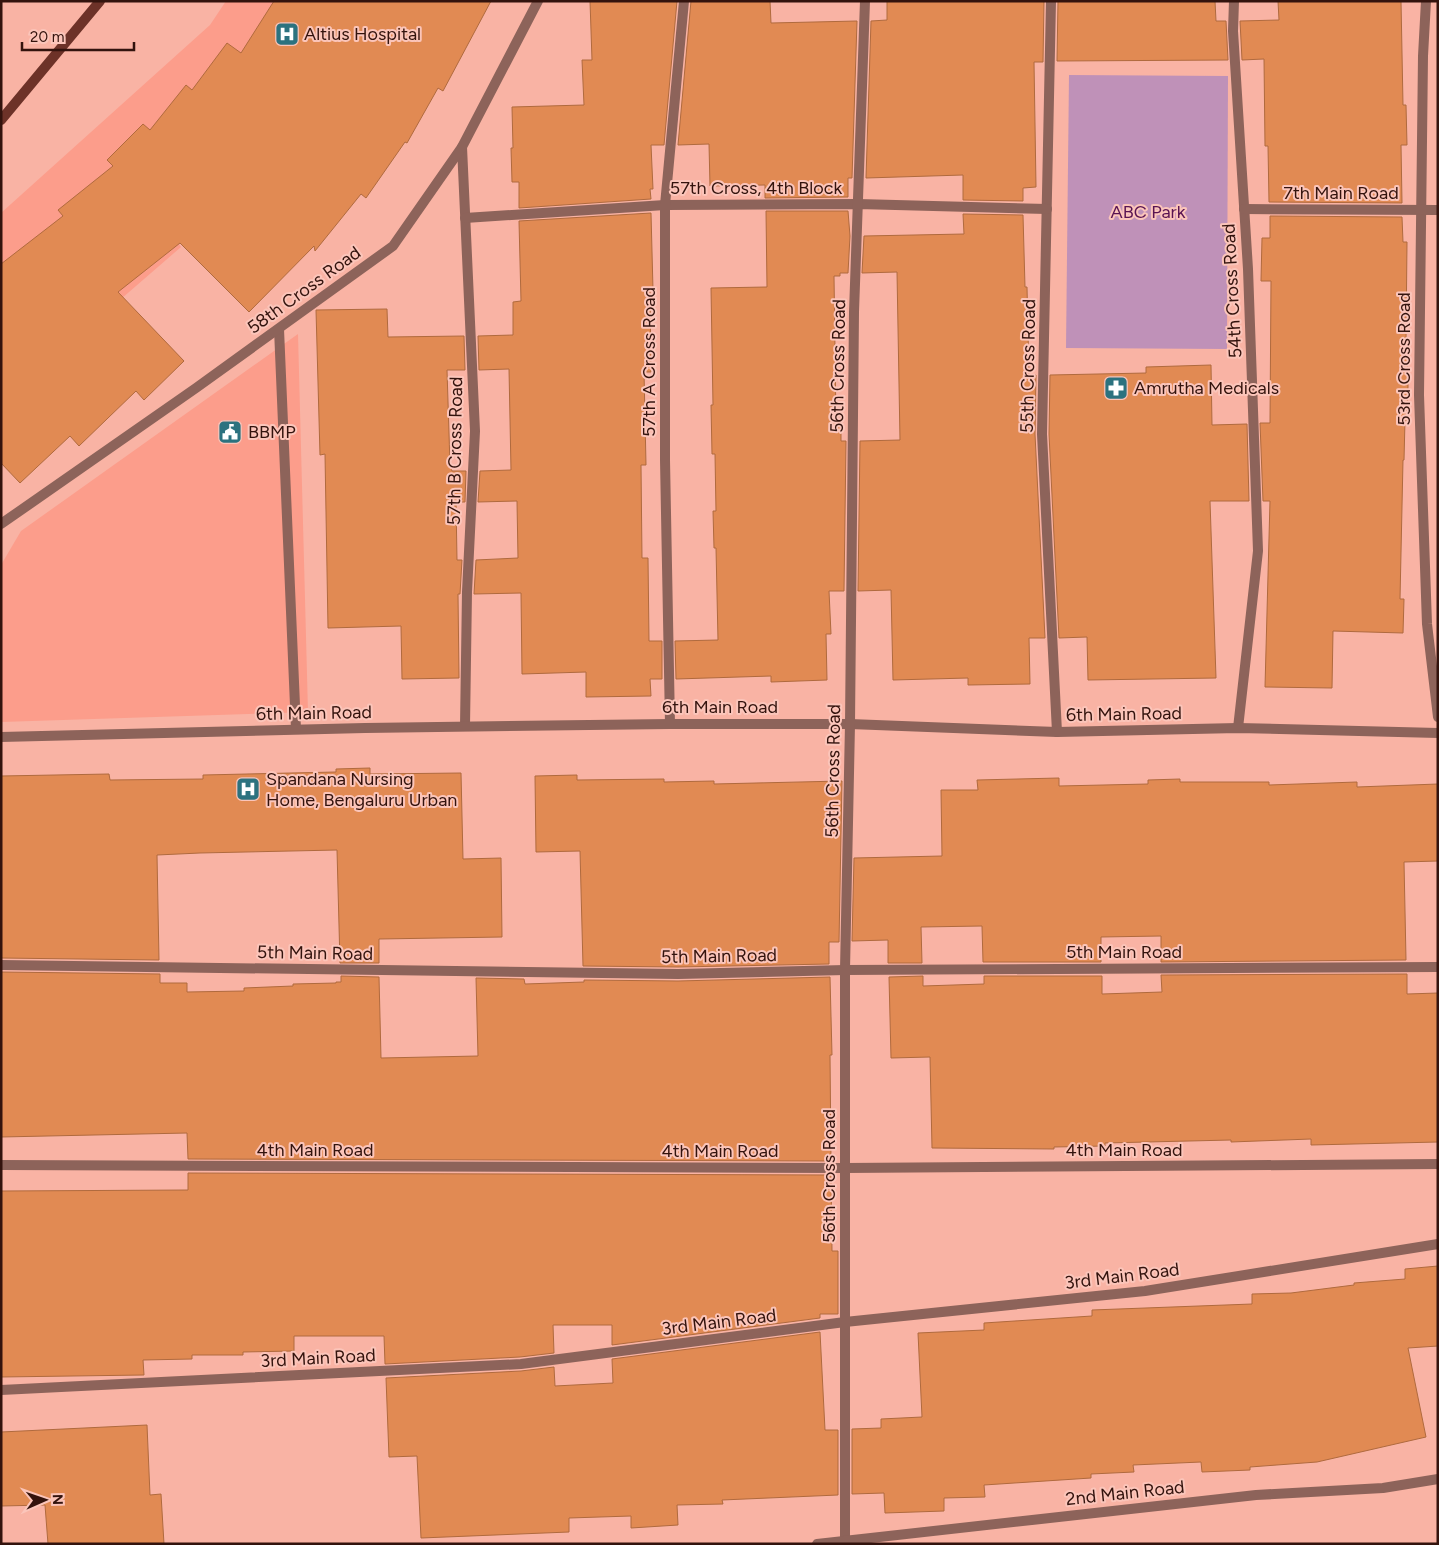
<svg xmlns="http://www.w3.org/2000/svg" width="1439" height="1545" viewBox="0 0 1439 1545" font-family="Figtree,sans-serif">
<style>
.built{fill:#fc9d8b}
.green{fill:#bf91b8}
.building{fill:#e18a53;stroke:#b06a3e}
.lines{fill:none;stroke-linecap:round;stroke-linejoin:round}
.minor{stroke:#8d635a;stroke-width:10}
.secondary{stroke:#6d3228;stroke-width:10}
.labels{text-anchor:middle;dominant-baseline:central;stroke-width:4;stroke-linejoin:round;paint-order:stroke}
.poi-label{font-size:18px;fill:#33130d;stroke:#fbc5ba;text-anchor:start}
.street-label{font-size:18px;fill:#33130d;stroke:#fbc5ba}
.park-label{font-size:18px;fill:#581352;stroke:#fbc5ba}
</style>
<rect width="100%" height="100%" fill="#f9b3a4"/>
<!-- built -->
<g class="built">
<path d="M 226,1 L 388,1 L 171,231 L 181,247 L 1,403 L 1,213 L 210,25 Z"/>
<path d="M 298,334 L 308,712 L 1,722 L 1,565 L 21,531 Z"/>
</g>
<!-- green -->
<path class="green" d="M 1069,75 L 1228,76 L 1227,349 L 1066,348 Z"/>
<!-- building -->
<g class="building">
<path d="M 274,1 L 491,1 L 443,91 L 438,88 L 407,143 L 405,142 L 366,198 L 361,194 L 315,251 L 314,246 L 249,312 L 180,243 L 118,292 L 184,361 L 144,400 L 136,391 L 79,446 L 70,436 L 20,483 L 1,463 L 1,264 L 63,216 L 58,210 L 113,166 L 107,160 L 143,124 L 150,130 L 186,85 L 192,90 L 227,43 L 241,53 Z"/>
<path d="M 590,1 L 677,1 L 664,145 L 651,145 L 653,189 L 650,189 L 651,199 L 519,208 L 519,182 L 512,182 L 511,148 L 513,148 L 512,107 L 584,105 L 582,60 L 592,60 Z"/>
<path d="M 691,1 L 770,1 L 771,23 L 857,21 L 852,178 L 848,178 L 848,197 L 765,198 L 765,185 L 710,186 L 709,144 L 678,145 Z"/>
<path d="M 887,1 L 1044,1 L 1043,62 L 1034,62 L 1036,187 L 1023,188 L 1023,201 L 963,200 L 963,175 L 866,178 L 871,21 L 887,20 Z"/>
<path d="M 1058,1 L 1215,1 L 1216,21 L 1226,21 L 1228,60 L 1057,61 Z"/>
<path d="M 1278,1 L 1401,1 L 1403,105 L 1406,105 L 1407,145 L 1401,145 L 1402,203 L 1269,202 L 1268,146 L 1265,146 L 1264,59 L 1242,60 L 1240,21 L 1279,20 Z"/>
<path d="M 766,211 L 848,211 L 850,236 L 848,273 L 840,273 L 840,276 L 834,276 L 836,424 L 841,424 L 841,441 L 846,441 L 844,591 L 829,591 L 831,634 L 826,634 L 827,680 L 771,682 L 771,676 L 676,679 L 675,641 L 718,640 L 716,548 L 714,548 L 713,511 L 716,511 L 715,454 L 712,454 L 711,405 L 713,405 L 711,288 L 767,287 Z"/>
<path d="M 651,213 L 653,290 L 650,290 L 651,372 L 644,372 L 646,465 L 641,465 L 642,558 L 648,558 L 649,641 L 662,641 L 662,679 L 650,679 L 651,696 L 586,697 L 586,672 L 522,674 L 521,593 L 474,594 L 476,560 L 518,558 L 517,501 L 478,502 L 480,471 L 511,470 L 509,369 L 479,370 L 478,336 L 513,335 L 513,302 L 521,301 L 519,221 Z"/>
<path d="M 963,214 L 1023,215 L 1025,287 L 1027,287 L 1029,375 L 1036,375 L 1035,434 L 1045,638 L 1029,638 L 1030,684 L 968,685 L 968,678 L 893,680 L 891,590 L 858,591 L 860,441 L 900,440 L 897,272 L 862,273 L 864,236 L 964,234 Z"/>
<path d="M 1270,216 L 1402,217 L 1403,242 L 1407,242 L 1406,342 L 1407,342 L 1408,386 L 1407,420 L 1405,420 L 1404,460 L 1403,460 L 1400,599 L 1404,599 L 1403,633 L 1333,631 L 1332,688 L 1265,687 L 1270,501 L 1263,501 L 1260,423 L 1270,423 L 1271,281 L 1261,281 L 1262,238 L 1270,238 Z"/>
<path d="M 387,309 L 388,337 L 464,336 L 465,370 L 447,370 L 450,465 L 452,471 L 466,471 L 465,502 L 456,502 L 457,560 L 462,560 L 460,594 L 458,594 L 459,678 L 402,679 L 401,626 L 328,628 L 325,454 L 320,455 L 316,310 Z"/>
<path d="M 1211,365 L 1212,425 L 1247,424 L 1249,501 L 1210,501 L 1216,678 L 1088,680 L 1087,637 L 1059,638 L 1049,434 L 1050,375 L 1146,373 L 1146,367 Z"/>
<path d="M 370,768 L 370,774 L 461,773 L 463,859 L 501,858 L 502,937 L 379,939 L 379,963 L 340,963 L 337,850 L 200,853 L 157,855 L 159,960 L 1,958 L 1,776 L 109,774 L 110,780 L 203,779 L 203,775 L 336,772 L 336,769 Z"/>
<path d="M 577,775 L 577,780 L 664,779 L 664,782 L 714,781 L 714,784 L 842,781 L 839,942 L 829,942 L 829,964 L 678,967 L 583,966 L 580,851 L 536,852 L 535,776 Z"/>
<path d="M 1059,778 L 1059,786 L 1148,784 L 1148,780 L 1180,779 L 1180,782 L 1269,782 L 1269,785 L 1357,782 L 1357,787 L 1438,784 L 1438,861 L 1404,862 L 1406,960 L 1161,962 L 1161,936 L 1101,937 L 1101,962 L 983,962 L 982,926 L 921,927 L 922,963 L 888,963 L 888,940 L 852,941 L 854,858 L 942,856 L 941,790 L 978,790 L 977,780 Z"/>
<path d="M 1,972 L 160,974 L 160,983 L 187,983 L 187,992 L 244,991 L 244,988 L 293,986 L 293,984 L 336,983 L 336,982 L 341,982 L 341,976 L 379,977 L 381,1058 L 478,1056 L 476,978 L 524,979 L 525,984 L 584,982 L 584,980 L 678,981 L 830,977 L 832,1055 L 830,1055 L 831,1161 L 188,1159 L 187,1133 L 1,1137 Z"/>
<path d="M 1407,974 L 1407,994 L 1438,993 L 1438,1142 L 1311,1145 L 1311,1139 L 1231,1142 L 1231,1140 L 1105,1143 L 1105,1146 L 1054,1147 L 1054,1149 L 932,1148 L 930,1057 L 891,1058 L 889,977 L 923,976 L 923,986 L 984,984 L 984,976 L 1102,976 L 1102,994 L 1162,992 L 1161,975 Z"/>
<path d="M 188,1173 L 831,1175 L 832,1251 L 838,1251 L 838,1314 L 820,1314 L 820,1318 L 612,1345 L 612,1325 L 553,1325 L 554,1353 L 520,1357 L 385,1364 L 384,1336 L 294,1336 L 294,1351 L 243,1352 L 243,1355 L 192,1355 L 192,1359 L 143,1360 L 144,1375 L 1,1377 L 1,1191 L 188,1190 Z"/>
<path d="M 1438,1266 L 1438,1346 L 1408,1348 L 1426,1437 L 1317,1462 L 1250,1467 L 1250,1470 L 1202,1472 L 1201,1462 L 1133,1465 L 1134,1472 L 1091,1474 L 1091,1478 L 984,1485 L 985,1497 L 944,1498 L 944,1511 L 885,1513 L 884,1493 L 852,1494 L 852,1429 L 881,1428 L 881,1419 L 922,1417 L 918,1333 L 984,1330 L 984,1323 L 1092,1316 L 1092,1310 L 1252,1304 L 1252,1294 L 1291,1293 L 1354,1285 L 1354,1283 L 1405,1279 L 1405,1269 Z"/>
<path d="M 820,1332 L 825,1430 L 838,1430 L 838,1495 L 722,1500 L 723,1504 L 677,1505 L 678,1525 L 631,1528 L 631,1516 L 569,1518 L 569,1532 L 421,1538 L 417,1456 L 389,1457 L 386,1378 L 521,1371 L 554,1367 L 555,1386 L 613,1383 L 612,1359 Z"/>
<path d="M 147,1425 L 150,1495 L 161,1494 L 164,1544 L 48,1544 L 45,1505 L 1,1506 L 1,1432 Z"/>
</g>
<g class="lines">
<!-- minor -->
<g class="minor">
<path d="M 1051,1 L 1042,434 L 1057,732"/>
<path d="M 1234,1 L 1233,31 L 1248,269 L 1258,551 L 1238,728"/>
<path d="M 1426,1 L 1423,56 L 1419,395 L 1427,624 L 1438,717"/>
<path d="M 462,147 L 475,431 L 467,592 L 465,726"/>
<path d="M 1244,209 L 1438,210"/>
<path d="M 465,218 L 665,205 L 858,204 L 1047,209"/>
<path d="M 279,329 L 296,729"/>
<path d="M 1,524 L 196,388 L 393,246 L 462,147 L 538,1"/>
<path d="M 670,724 L 665,460 L 665,205 L 684,1"/>
<path d="M 1,737 L 365,728 L 670,724 L 850,724 L 1057,732 L 1238,728 L 1438,733"/>
<path d="M 1,965 L 678,974 L 845,970 L 1438,967"/>
<path d="M 1,1165 L 845,1168 L 1438,1164"/>
<path d="M 1,1390 L 521,1364 L 845,1322 L 1145,1291 L 1438,1244"/>
<path d="M 845,1541 L 845,970 L 850,724 L 854,312 L 865,1"/>
<path d="M 817,1544 L 1256,1495 L 1383,1488 L 1438,1479"/>
</g>
<!-- secondary -->
<path class="secondary" d="M 1,120 L 100,1"/>
</g>
<!-- icons -->
<defs>
<g id="hospital-square" transform="scale(1.25)"><rect x="-9" y="-9" width="18" height="18" rx="4" fill="#2c727f" stroke="#fbc5ba"/><path d="M-5-5h3v3.5h4V-5h3V5h-3V1.5h-4V5h-3Z" fill="#fff"/></g>
<g id="pharmacy-square" transform="scale(1.25)"><rect x="-9" y="-9" width="18" height="18" rx="4" fill="#2c727f" stroke="#fbc5ba"/><path d="M-2-6h4v4h4v4h-4v4h-4v-4h-4v-4h4Z" fill="#fff"/></g>
<g id="civic-square" transform="scale(1.25)"><rect x="-9" y="-9" width="18" height="18" rx="4" fill="#2c727f" stroke="#fbc5ba"/><path d="M-.6-6.5H3V-4.5H.6V-3L4-1V1h2V6H-6V1h2V-1L-.6-3ZM-1.2 2.5V6h2.4V2.5Z" fill="#fff"/></g>
</defs>
<g fill-rule="evenodd">
<use href="#hospital-square" x="287" y="34"/>
<use href="#pharmacy-square" x="1116" y="388"/>
<use href="#civic-square" x="230" y="432"/>
<use href="#hospital-square" x="248" y="789"/>
</g>
<g class="labels">
<!-- poi labels -->
<g class="poi-label">
<text x="304" y="34">Altius Hospital</text>
<text x="1134" y="388">Amrutha Medicals</text>
<text x="248" y="432">BBMP</text>
<text x="266" y="779">Spandana Nursing<tspan x="266" dy="21">Home, Bengaluru Urban</tspan></text>
</g>
<!-- street labels -->
<g class="street-label">
<text x="756" y="188">57th Cross, 4th Block</text>
<text x="1341" y="193">7th Main Road</text>
<text transform="translate(304 290) rotate(-36)">58th Cross Road</text>
<text transform="translate(1232 291) rotate(-93)">54th Cross Road</text>
<text transform="translate(1404 359) rotate(-90)">53rd Cross Road</text>
<text transform="translate(649 362) rotate(-90)">57th A Cross Road</text>
<text transform="translate(838 366) rotate(-89)">56th Cross Road</text>
<text transform="translate(1028 366) rotate(-89)">55th Cross Road</text>
<text transform="translate(455 451) rotate(-89)">57th B Cross Road</text>
<text x="720" y="707">6th Main Road</text>
<text transform="translate(314 713) rotate(-1)">6th Main Road</text>
<text transform="translate(1124 714) rotate(-1)">6th Main Road</text>
<text transform="translate(833 771) rotate(-89)">56th Cross Road</text>
<text x="1124" y="952">5th Main Road</text>
<text transform="translate(315 953) rotate(1)">5th Main Road</text>
<text transform="translate(719 956) rotate(-1)">5th Main Road</text>
<text x="315" y="1150">4th Main Road</text>
<text x="1124" y="1150">4th Main Road</text>
<text x="720" y="1151">4th Main Road</text>
<text transform="translate(829 1176) rotate(-90)">56th Cross Road</text>
<text transform="translate(1122 1276) rotate(-7)">3rd Main Road</text>
<text transform="translate(719 1322) rotate(-7)">3rd Main Road</text>
<text transform="translate(318 1358) rotate(-3)">3rd Main Road</text>
<text transform="translate(1125 1493) rotate(-6)">2nd Main Road</text>
</g>
<!-- park labels -->
<g class="park-label">
<text x="1148" y="212">ABC Park</text>
</g>
</g>
<!-- border -->
<rect width="1439" height="1545" fill="none" stroke="#33130d" stroke-width="5"/>
<!-- north arrow -->
<g transform="translate(45 1500) rotate(88)" stroke="#fbc5ba" stroke-width="4" paint-order="stroke">
<path d="M0-4L9 19L0 12L-9 19Z" fill="#33130d"/>
<text y="-8" font-size="14" font-weight="bold" text-anchor="middle" fill="#33130d">N</text>
</g>
<!-- scale -->
<path d="M22 42v8h112v-8" fill="none" stroke="#33130d" stroke-width="2.5"/>
<text x="30" y="42" font-size="15" fill="#33130d" stroke="#fbc5ba" stroke-width="4" paint-order="stroke">20 m</text>
</svg>
